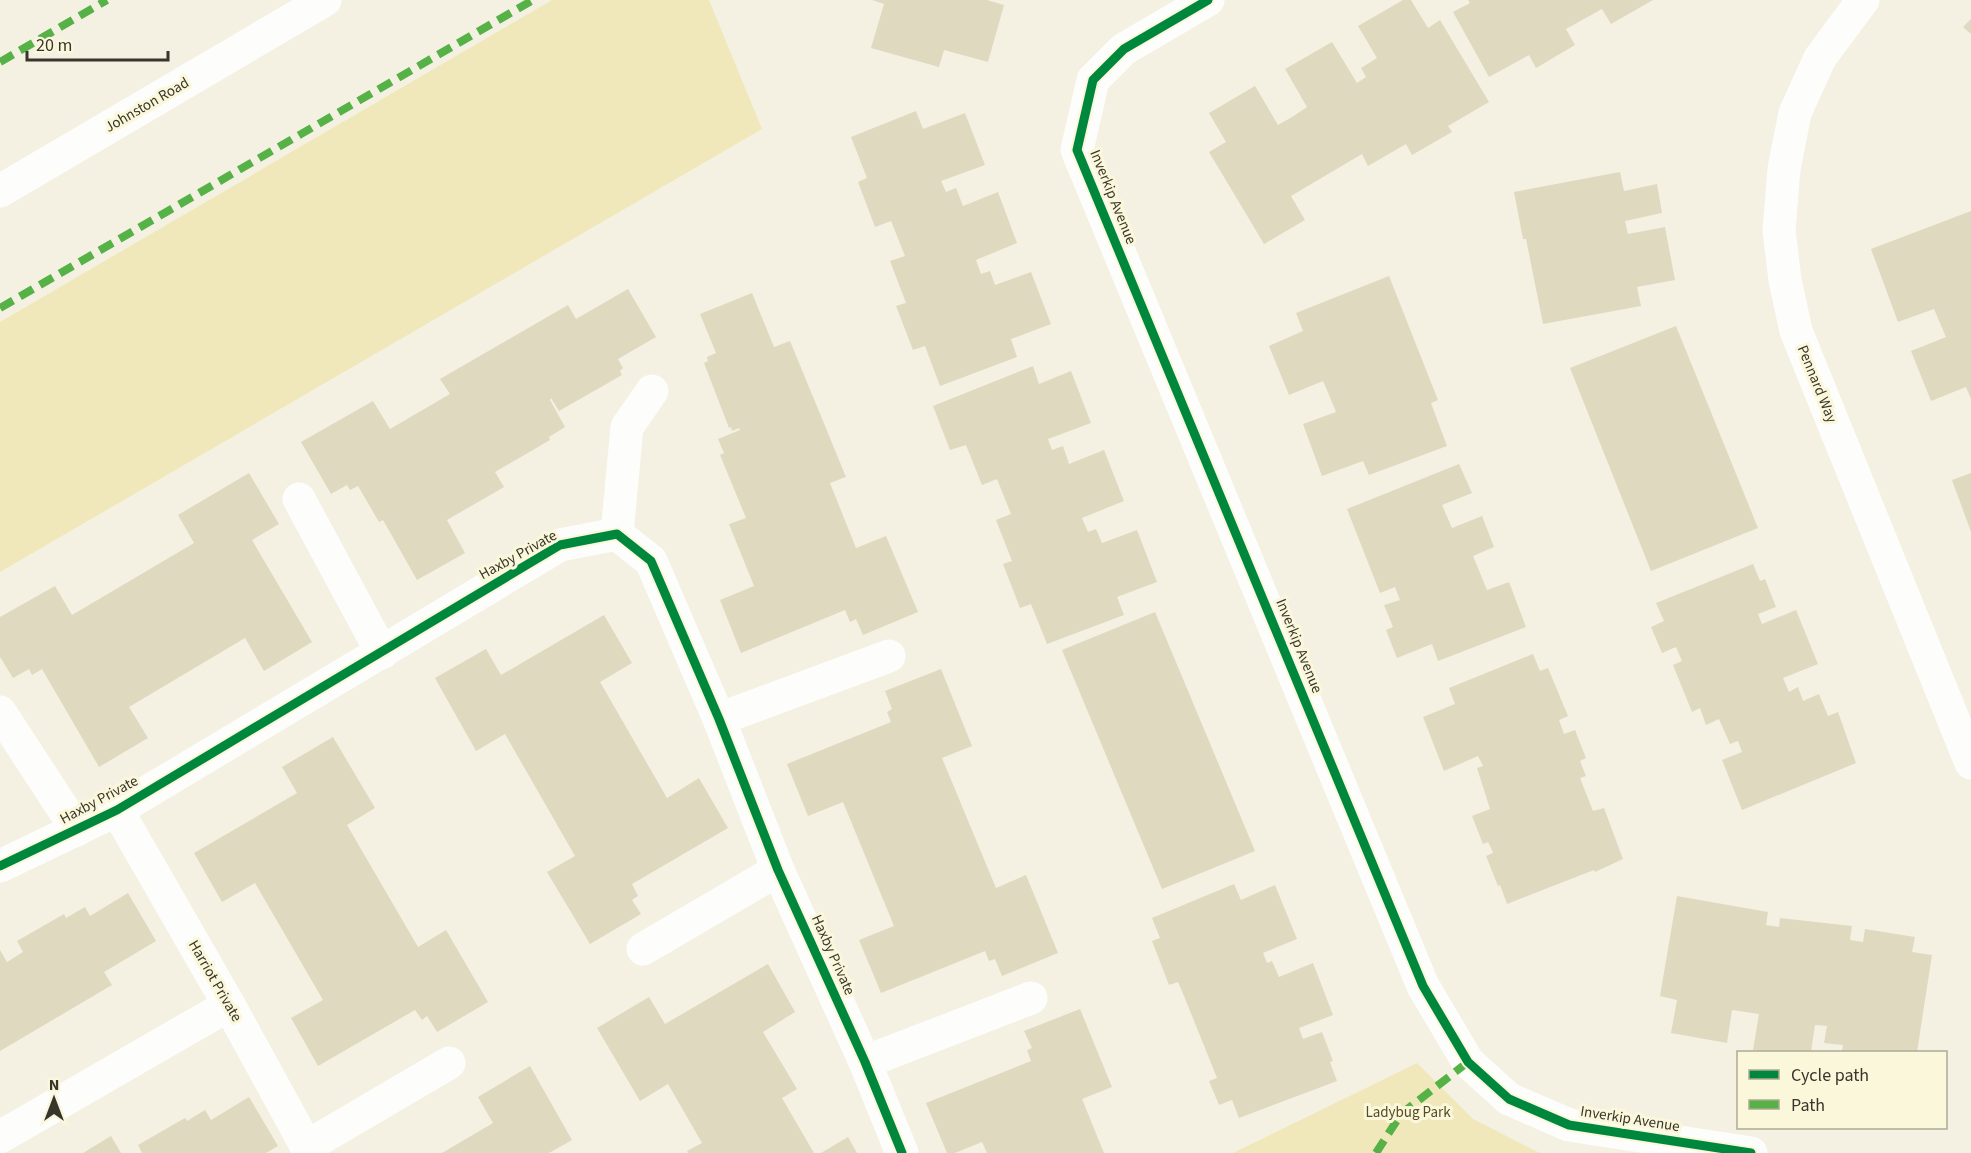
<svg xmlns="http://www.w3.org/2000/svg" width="1971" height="1153" viewBox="0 0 1971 1153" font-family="'Source Sans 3',sans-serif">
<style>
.green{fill:#f0e8bb}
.building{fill:#dfd9bf}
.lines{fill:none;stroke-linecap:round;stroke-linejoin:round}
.minor{stroke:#fdfdfb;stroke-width:33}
.quiet{stroke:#56b246;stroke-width:8;stroke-dasharray:15 8;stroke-linecap:butt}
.cycleway-casing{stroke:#fbf7db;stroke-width:13}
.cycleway{stroke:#00873e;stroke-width:9}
.labels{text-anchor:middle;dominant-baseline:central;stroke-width:6;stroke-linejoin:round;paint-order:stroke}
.street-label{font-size:15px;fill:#38362b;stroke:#fbf7db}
.park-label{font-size:15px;fill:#554d22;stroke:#fbf7db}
</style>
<rect width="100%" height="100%" fill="#f4f1e2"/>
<!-- green -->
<g class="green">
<path d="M 552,0 L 709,0 L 762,129 L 0,572 L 0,322 Z"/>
<path d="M 1417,1063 L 1473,1119 L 1540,1153 L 1233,1153 Z"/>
</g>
<!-- building -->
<g class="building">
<path d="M 872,0 L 987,0 L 1004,5 L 988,62 L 944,50 L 939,67 L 871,48 L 884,4 Z"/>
<path d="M 1403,0 L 1411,0 L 1428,28 L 1440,20 L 1489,102 L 1448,126 L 1452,132 L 1412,155 L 1406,144 L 1368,166 L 1362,154 L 1291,196 L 1305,220 L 1264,244 L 1209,152 L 1226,142 L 1209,113 L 1255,86 L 1278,125 L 1292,117 L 1307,107 L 1285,69 L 1332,42 L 1357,83 L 1366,77 L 1361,68 L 1377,58 L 1358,26 Z"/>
<path d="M 1468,0 L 1653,0 L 1611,24 L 1602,9 L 1566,29 L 1575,45 L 1536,68 L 1529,55 L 1489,77 L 1453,12 L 1470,3 Z"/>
<path d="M 1971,19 L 1971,34 L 1963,27 Z"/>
<path d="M 916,111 L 923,129 L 965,113 L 985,165 L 941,181 L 946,192 L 956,188 L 963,206 L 998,192 L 1017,243 L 976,260 L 981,274 L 990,271 L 995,285 L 1031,272 L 1051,324 L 1011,339 L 1017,357 L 940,386 L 925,346 L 913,350 L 896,306 L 906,303 L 890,261 L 905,256 L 891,221 L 875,227 L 858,182 L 867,178 L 851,137 Z"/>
<path d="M 1620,172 L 1624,191 L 1657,184 L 1662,213 L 1625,221 L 1628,234 L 1665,227 L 1675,280 L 1637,287 L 1641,306 L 1543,324 L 1526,239 L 1523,239 L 1514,192 Z"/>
<path d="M 1971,211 L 1971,399 L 1966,387 L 1931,401 L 1911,351 L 1946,337 L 1934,309 L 1898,322 L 1871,249 Z"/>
<path d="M 1389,276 L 1438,400 L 1431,403 L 1447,446 L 1369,475 L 1363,461 L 1322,476 L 1303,424 L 1336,412 L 1327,390 L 1323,381 L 1289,395 L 1269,346 L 1303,331 L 1296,313 Z"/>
<path d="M 628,289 L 656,337 L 618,359 L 623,368 L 620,371 L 622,375 L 559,411 L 551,398 L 550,400 L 565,427 L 549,437 L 550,440 L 495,472 L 504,487 L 447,520 L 465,553 L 417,580 L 383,520 L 379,522 L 358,486 L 350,490 L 347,485 L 331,494 L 301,442 L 373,401 L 390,429 L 450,394 L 440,379 L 568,305 L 576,319 Z"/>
<path d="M 752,293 L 774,347 L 790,341 L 823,421 L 846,477 L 830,483 L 856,548 L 886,536 L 918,612 L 863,635 L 856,619 L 850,622 L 845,610 L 741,653 L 720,600 L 754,586 L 729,524 L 746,518 L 720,455 L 724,453 L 718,439 L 740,430 L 739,428 L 732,431 L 731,427 L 729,428 L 704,363 L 708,361 L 707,357 L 716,353 L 700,314 Z"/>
<path d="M 1676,326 L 1758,528 L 1651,571 L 1570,368 Z"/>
<path d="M 1033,366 L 1039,384 L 1071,371 L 1091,423 L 1048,439 L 1052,450 L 1063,446 L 1069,464 L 1104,450 L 1124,501 L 1082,518 L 1088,532 L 1096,529 L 1102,543 L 1137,530 L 1157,582 L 1117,597 L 1124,615 L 1047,644 L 1031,604 L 1020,608 L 1003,564 L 1012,561 L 996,520 L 1011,514 L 997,479 L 982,485 L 966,445 L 950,450 L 933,406 Z"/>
<path d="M 1459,464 L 1472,493 L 1442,505 L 1452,528 L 1482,516 L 1494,547 L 1473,556 L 1487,590 L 1509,582 L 1526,627 L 1438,661 L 1432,644 L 1397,658 L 1386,630 L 1393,627 L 1384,605 L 1400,600 L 1395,587 L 1380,593 L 1347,509 Z"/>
<path d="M 249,473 L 279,524 L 252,540 L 312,642 L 264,671 L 245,638 L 129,707 L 148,738 L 99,767 L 42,669 L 32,675 L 29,669 L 13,678 L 0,657 L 0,617 L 55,586 L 72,615 L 194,543 L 178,515 Z"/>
<path d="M 1971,473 L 1971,532 L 1952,480 Z"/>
<path d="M 1753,564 L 1760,581 L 1765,579 L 1776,607 L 1758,614 L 1762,624 L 1796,610 L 1818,664 L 1783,678 L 1789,692 L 1798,687 L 1803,701 L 1819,694 L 1828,716 L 1838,712 L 1856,763 L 1742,810 L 1722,760 L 1742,752 L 1738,741 L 1730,744 L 1719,719 L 1706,725 L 1700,708 L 1692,712 L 1673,665 L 1682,661 L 1676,647 L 1662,653 L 1651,627 L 1664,621 L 1656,603 Z"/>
<path d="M 1155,612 L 1255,851 L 1162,889 L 1062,650 Z"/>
<path d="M 604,615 L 632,663 L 600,682 L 667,798 L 699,778 L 728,828 L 632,884 L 638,896 L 632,900 L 641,914 L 590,944 L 547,872 L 575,856 L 505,734 L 476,751 L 435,678 L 486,649 L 501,675 Z"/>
<path d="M 1533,654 L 1540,671 L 1548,668 L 1568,716 L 1559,720 L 1564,734 L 1575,730 L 1586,758 L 1580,761 L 1586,776 L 1580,778 L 1593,811 L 1604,808 L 1623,859 L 1595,872 L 1594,870 L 1507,904 L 1500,885 L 1498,886 L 1486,856 L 1493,853 L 1492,850 L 1488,842 L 1483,844 L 1472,816 L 1490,809 L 1477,768 L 1483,766 L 1478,756 L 1444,771 L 1423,717 L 1455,704 L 1449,688 Z"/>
<path d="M 941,669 L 972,746 L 942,758 L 996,888 L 1026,875 L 1058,953 L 1002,976 L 995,959 L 989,961 L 985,951 L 881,993 L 859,940 L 894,926 L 843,802 L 808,816 L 787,764 L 891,722 L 887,712 L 892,709 L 885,691 Z"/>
<path d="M 333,737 L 375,808 L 347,825 L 418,947 L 446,930 L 488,1002 L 437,1032 L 427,1016 L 422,1020 L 415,1010 L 318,1066 L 291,1018 L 323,1000 L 255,883 L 222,902 L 194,853 L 297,793 L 282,767 Z"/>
<path d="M 1234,884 L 1241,900 L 1275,885 L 1297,939 L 1263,953 L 1267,963 L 1272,961 L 1279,977 L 1313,963 L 1333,1015 L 1299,1028 L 1303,1039 L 1322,1032 L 1333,1061 L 1330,1062 L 1337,1081 L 1239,1118 L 1232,1100 L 1219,1105 L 1209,1081 L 1217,1078 L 1184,996 L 1178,982 L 1169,985 L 1152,941 L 1160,938 L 1152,918 Z"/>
<path d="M 128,893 L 156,941 L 104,972 L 112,985 L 0,1051 L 0,950 L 7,962 L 23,952 L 17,941 L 64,914 L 66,918 L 85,907 L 90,916 Z"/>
<path d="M 1677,896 L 1768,912 L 1766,925 L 1779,927 L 1780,918 L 1852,926 L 1850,940 L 1863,942 L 1865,929 L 1915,937 L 1912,952 L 1932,955 L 1917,1052 L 1853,1052 L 1842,1051 L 1843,1045 L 1824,1043 L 1827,1026 L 1815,1025 L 1811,1052 L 1770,1052 L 1753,1050 L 1759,1014 L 1732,1010 L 1727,1043 L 1671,1033 L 1677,1000 L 1660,996 Z"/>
<path d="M 768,964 L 795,1012 L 763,1032 L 797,1089 L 782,1098 L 814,1153 L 688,1153 L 687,1151 L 702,1143 L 668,1084 L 640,1101 L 597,1028 L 649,997 L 665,1024 Z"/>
<path d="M 1080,1009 L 1112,1087 L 1082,1099 L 1104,1153 L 987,1153 L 982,1142 L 955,1153 L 947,1153 L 926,1103 L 1031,1061 L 1027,1050 L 1032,1048 L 1024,1031 Z"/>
<path d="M 530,1066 L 572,1140 L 549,1153 L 442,1153 L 493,1123 L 478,1097 Z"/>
<path d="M 249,1097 L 278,1146 L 266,1153 L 142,1153 L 138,1145 L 185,1118 L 187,1121 L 205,1110 L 211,1120 Z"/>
<path d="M 111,1136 L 121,1153 L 83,1153 Z"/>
<path d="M 848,1137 L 857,1153 L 821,1153 Z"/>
</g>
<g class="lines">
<!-- minor -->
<g class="minor">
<path d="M 1208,0 L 1124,49 L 1093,80 L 1077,150 L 1423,986 L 1468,1062 L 1509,1099 L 1569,1125 L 1751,1153"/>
<path d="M 1863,0 L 1820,58 L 1795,113 L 1784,169 L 1779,230 L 1785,280 L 1796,331 L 1971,763"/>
<path d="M 0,191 L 325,0"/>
<path d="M 299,499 L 382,653"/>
<path d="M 617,534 L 627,427 L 652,391"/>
<path d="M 0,712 L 77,830"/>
<path d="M 719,719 L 889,656"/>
<path d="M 117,810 L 229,1005 L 310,1153"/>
<path d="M 0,866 L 117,810 L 560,545 L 617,534 L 651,561 L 719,719 L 778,870 L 865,1062 L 902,1153"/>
<path d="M 643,949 L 778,870"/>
<path d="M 865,1062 L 1031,998"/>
<path d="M 0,1137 L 229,1005"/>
<path d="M 306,1147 L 449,1063"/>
</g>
<!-- quiet -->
<g class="quiet">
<path d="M 0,62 L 107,0"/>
<path d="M 0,308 L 533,0"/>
<path d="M 1376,1153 L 1401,1114 L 1468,1062"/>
</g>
<!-- cycleway casing -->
<g class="cycleway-casing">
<g id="cycleway">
<path d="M 1208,0 L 1124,49 L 1093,80 L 1077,150 L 1423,986 L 1468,1062 L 1509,1099 L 1569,1125 L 1751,1153"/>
<path d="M 0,866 L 117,810 L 560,545 L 617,534 L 651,561 L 719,719 L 778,870 L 865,1062 L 902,1153"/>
</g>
</g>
<!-- cycleway -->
<use href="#cycleway" class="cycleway"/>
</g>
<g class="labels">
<!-- street labels -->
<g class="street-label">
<text transform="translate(147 105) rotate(-30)">Johnston Road</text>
<text transform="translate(1113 197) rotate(68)">Inverkip Avenue</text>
<text transform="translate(1817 384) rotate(68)">Pennard Way</text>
<text transform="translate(518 555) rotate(-29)">Haxby Private</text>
<text transform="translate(1299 646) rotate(68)">Inverkip Avenue</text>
<text transform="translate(99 800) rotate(-28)">Haxby Private</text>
<text transform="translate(833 955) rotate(66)">Haxby Private</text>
<text transform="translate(215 981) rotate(60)">Harriot Private</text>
<text transform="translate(1630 1119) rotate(9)">Inverkip Avenue</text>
</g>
<!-- park labels -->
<g class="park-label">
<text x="1408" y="1112">Ladybug Park</text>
</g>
</g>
<!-- legend -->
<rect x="1737" y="1051" width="210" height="78" fill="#fbf7db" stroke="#adaa95" stroke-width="1.5"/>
<rect x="1749" y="1070" width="30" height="9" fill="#00873e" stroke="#adaa95" stroke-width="1.5"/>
<text x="1791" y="1081" font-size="18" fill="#38362b">Cycle path</text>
<rect x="1749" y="1100" width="30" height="9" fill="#56b246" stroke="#adaa95" stroke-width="1.5"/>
<text x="1791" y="1111" font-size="18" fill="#38362b">Path</text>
<!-- north arrow -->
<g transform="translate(54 1099)" stroke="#fbf7db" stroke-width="4.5" paint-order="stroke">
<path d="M0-4.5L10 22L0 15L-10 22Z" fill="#38362b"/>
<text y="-9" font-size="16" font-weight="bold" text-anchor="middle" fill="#38362b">N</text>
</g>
<!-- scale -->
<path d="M27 51v9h141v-9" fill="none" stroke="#38362b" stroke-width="3"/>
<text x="36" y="51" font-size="18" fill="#38362b" stroke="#fbf7db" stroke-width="4.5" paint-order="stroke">20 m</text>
</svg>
